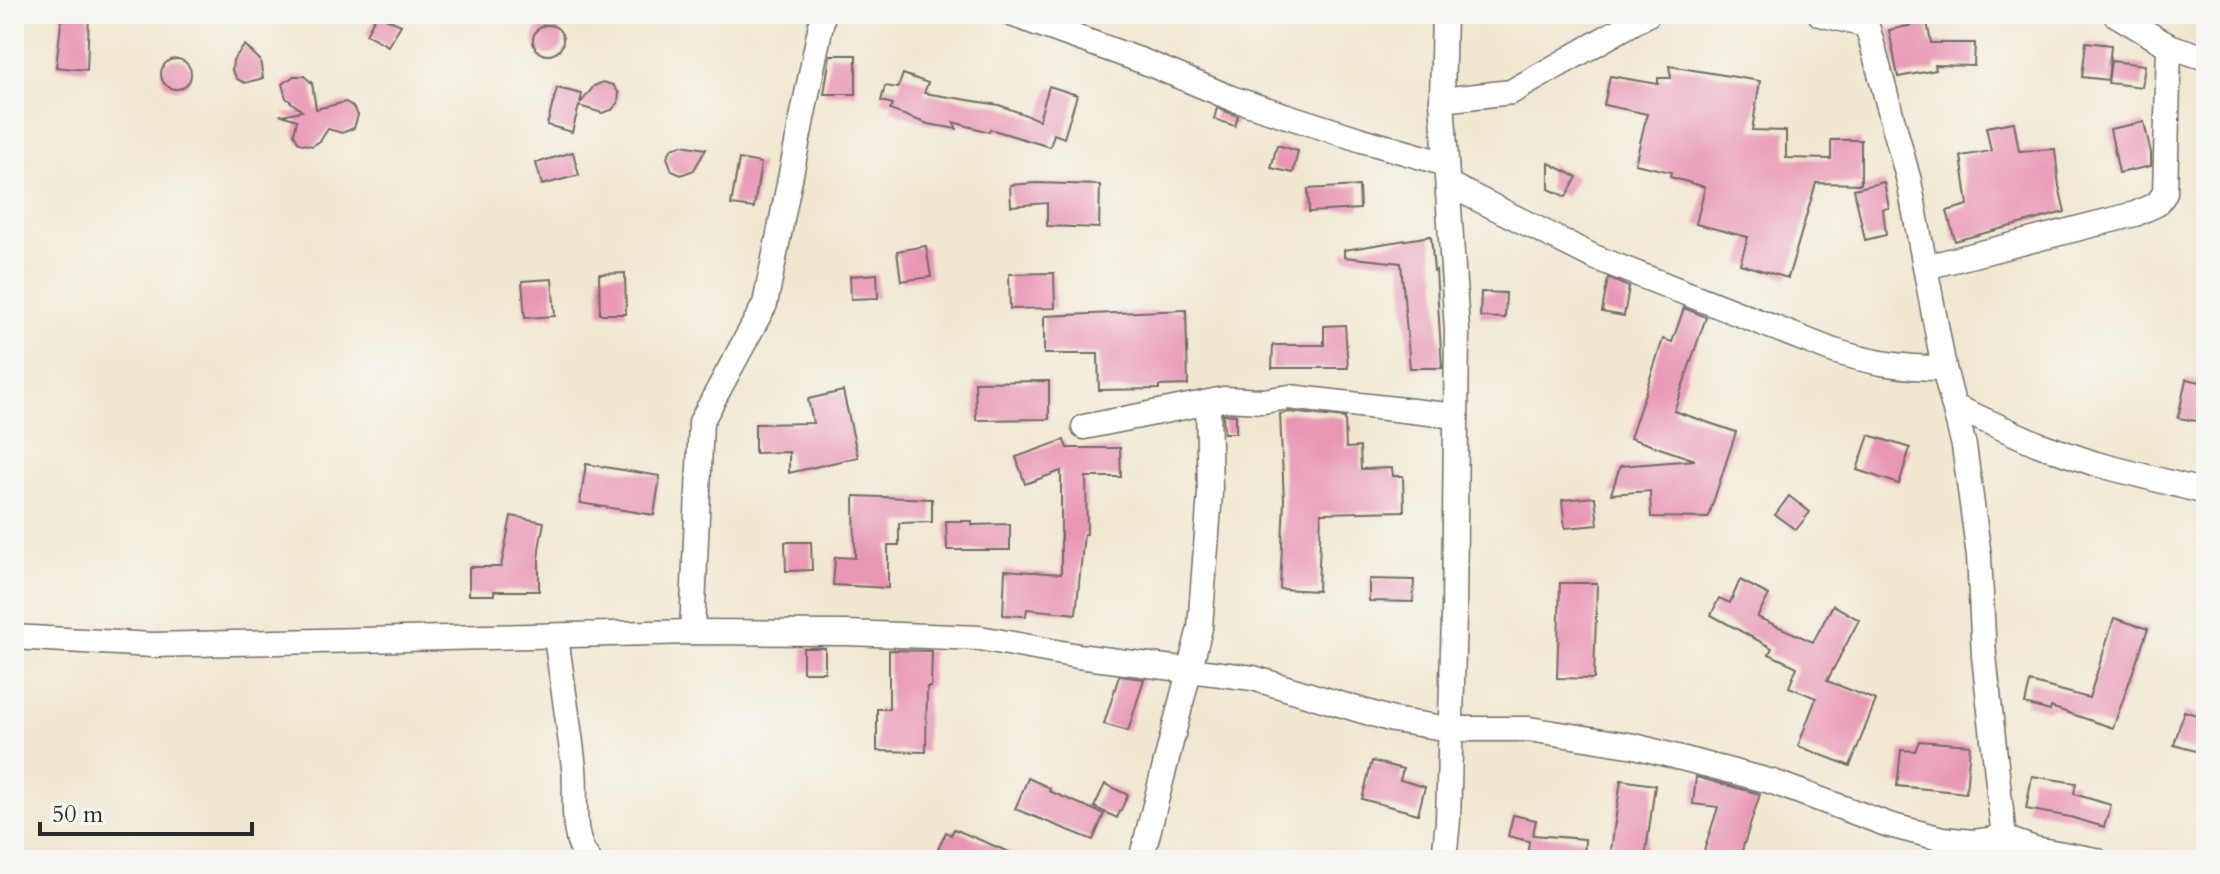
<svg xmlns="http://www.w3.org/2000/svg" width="2220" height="874" viewBox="0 0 2220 874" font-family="Cardo,serif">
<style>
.building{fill:#e996b5}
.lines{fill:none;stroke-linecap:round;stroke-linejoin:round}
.minor-casing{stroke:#706d65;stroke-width:27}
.minor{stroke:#fff;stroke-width:24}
</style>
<rect width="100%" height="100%" fill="#f6f6f2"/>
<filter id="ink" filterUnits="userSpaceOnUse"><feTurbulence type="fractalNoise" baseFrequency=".0125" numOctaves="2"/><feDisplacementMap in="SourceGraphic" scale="16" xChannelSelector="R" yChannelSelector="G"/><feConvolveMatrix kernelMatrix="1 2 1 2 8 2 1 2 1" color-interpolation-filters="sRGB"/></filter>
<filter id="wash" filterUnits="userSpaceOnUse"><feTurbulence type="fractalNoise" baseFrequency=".006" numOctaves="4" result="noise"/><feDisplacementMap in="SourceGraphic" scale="32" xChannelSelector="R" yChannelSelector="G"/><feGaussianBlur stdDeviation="1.8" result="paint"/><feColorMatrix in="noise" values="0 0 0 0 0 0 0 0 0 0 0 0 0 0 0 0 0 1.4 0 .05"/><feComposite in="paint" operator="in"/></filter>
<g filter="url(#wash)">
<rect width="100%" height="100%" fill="#f1e7d0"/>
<g id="blocks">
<!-- building -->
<g class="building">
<path d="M 62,14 L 89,14 L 87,70 L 56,67 Z"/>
<path d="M 377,14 L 401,25 L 388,46 L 366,34 Z"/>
<path d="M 1927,22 L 1931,43 L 1975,43 L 1974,66 L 1935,65 L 1936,70 L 1898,77 L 1889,30 Z"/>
<circle cx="548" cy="40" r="15"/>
<path d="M 2086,42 L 2111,45 L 2108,80 L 2082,77 Z"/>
<path d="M 245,45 L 260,60 L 263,78 L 245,83 L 237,79 L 232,70 L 233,60 Z"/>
<path d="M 830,55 L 856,55 L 856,94 L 824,94 Z"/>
<circle cx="176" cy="74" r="15"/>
<path d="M 2111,61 L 2145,65 L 2142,87 L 2108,83 Z"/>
<path d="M 1669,66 L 1760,81 L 1752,130 L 1786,131 L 1786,158 L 1831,159 L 1831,140 L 1861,140 L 1861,184 L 1816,183 L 1788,278 L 1740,264 L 1748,237 L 1696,224 L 1705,187 L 1670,177 L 1671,172 L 1635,164 L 1647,114 L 1604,105 L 1610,76 L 1658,84 L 1658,78 L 1671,78 Z"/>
<path d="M 903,74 L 928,83 L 924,93 L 999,105 L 1039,120 L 1049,86 L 1077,95 L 1064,138 L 1054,134 L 1050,147 L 990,129 L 989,132 L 953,122 L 957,129 L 928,124 L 890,110 L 893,104 L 881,101 L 885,86 L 898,88 Z"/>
<path d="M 294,76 L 304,76 L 312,83 L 316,109 L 346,102 L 352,106 L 358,115 L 354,128 L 342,133 L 328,129 L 320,141 L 312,146 L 299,143 L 294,134 L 297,120 L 282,115 L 302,111 L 286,98 L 282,84 Z"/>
<path d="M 603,82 L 613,85 L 619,93 L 618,103 L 612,110 L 602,113 L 579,106 L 572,132 L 547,125 L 557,88 L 582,94 L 580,104 L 594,86 Z"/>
<path d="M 1217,108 L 1238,116 L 1235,126 L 1214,119 Z"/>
<path d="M 2014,122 L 2019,151 L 2055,149 L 2059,186 L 2065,212 L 1955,241 L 1947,211 L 1968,205 L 1961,156 L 1991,151 L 1986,127 Z"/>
<path d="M 2144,122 L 2151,153 L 2151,166 L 2119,173 L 2110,129 Z"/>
<path d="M 682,145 L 706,149 L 694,170 L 681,175 L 672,171 L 667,157 L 672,148 Z"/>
<path d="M 1277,145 L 1298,151 L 1293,173 L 1271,168 Z"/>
<path d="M 573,152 L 579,175 L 542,185 L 536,163 Z"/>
<path d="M 739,159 L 761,163 L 754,208 L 731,205 Z"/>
<path d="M 1549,163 L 1577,177 L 1566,197 L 1549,189 Z"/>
<path d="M 1884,182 L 1889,208 L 1883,209 L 1886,235 L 1865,240 L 1854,189 Z"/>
<path d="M 1036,183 L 1100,185 L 1099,228 L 1047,226 L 1047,203 L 1011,206 L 1010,185 Z"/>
<path d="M 1359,186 L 1360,209 L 1309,212 L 1308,189 Z"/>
<path d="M 1431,236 L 1434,271 L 1436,270 L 1442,368 L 1410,368 L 1401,263 L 1344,257 L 1344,250 Z"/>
<path d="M 926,246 L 931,277 L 901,281 L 897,251 Z"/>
<path d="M 625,273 L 626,314 L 600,314 L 599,274 Z"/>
<path d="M 1054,273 L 1055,308 L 1010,309 L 1009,274 Z"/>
<path d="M 877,274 L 878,298 L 851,299 L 850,276 Z"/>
<path d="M 1608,278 L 1629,287 L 1624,316 L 1602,312 Z"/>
<path d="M 552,279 L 555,316 L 525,318 L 522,281 Z"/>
<path d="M 1481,292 L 1506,293 L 1505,318 L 1480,317 Z"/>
<path d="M 1684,308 L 1706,317 L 1674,411 L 1736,432 L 1708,518 L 1651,517 L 1650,491 L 1611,494 L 1620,466 L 1695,460 L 1630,438 L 1663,339 L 1672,342 Z"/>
<path d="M 1186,310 L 1188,385 L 1159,386 L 1159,389 L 1099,390 L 1098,354 L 1044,354 L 1044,316 Z"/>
<path d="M 1345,325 L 1348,368 L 1272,368 L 1273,345 L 1324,345 L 1324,326 Z"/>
<path d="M 2186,379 L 2206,383 L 2203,422 L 2178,418 Z"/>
<path d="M 1049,381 L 1049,419 L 976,420 L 975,382 Z"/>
<path d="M 843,391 L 858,457 L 789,473 L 789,452 L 755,453 L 755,424 L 813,423 L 808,399 Z"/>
<path d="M 1289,412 L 1345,418 L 1346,448 L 1360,447 L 1361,469 L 1392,468 L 1393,476 L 1403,476 L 1404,511 L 1321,513 L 1318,591 L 1280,589 L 1284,500 L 1280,414 Z"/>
<path d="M 1223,414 L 1236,415 L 1236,433 L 1224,433 Z"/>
<path d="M 1869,435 L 1910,448 L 1899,484 L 1857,470 Z"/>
<path d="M 1064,440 L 1067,448 L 1120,448 L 1121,477 L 1086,477 L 1087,534 L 1084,534 L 1076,614 L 1027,609 L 1026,616 L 1003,615 L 1005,570 L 1061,574 L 1061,471 L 1025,484 L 1016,457 Z"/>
<path d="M 586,464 L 660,476 L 654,515 L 580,503 Z"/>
<path d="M 854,496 L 932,499 L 932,522 L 899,523 L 899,545 L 888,545 L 888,588 L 833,585 L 835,557 L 855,558 Z"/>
<path d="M 1789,496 L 1810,512 L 1796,530 L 1775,515 Z"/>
<path d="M 1595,497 L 1598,525 L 1565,528 L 1562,500 Z"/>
<path d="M 511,516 L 544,522 L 539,549 L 539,591 L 494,591 L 494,595 L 469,595 L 469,567 L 501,567 Z"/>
<path d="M 946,521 L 972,521 L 972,525 L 1010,524 L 1010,550 L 947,550 Z"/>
<path d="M 785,542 L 811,542 L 812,570 L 786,571 Z"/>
<path d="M 1369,579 L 1414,580 L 1413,602 L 1369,601 Z"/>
<path d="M 1740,580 L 1769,595 L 1757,617 L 1813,642 L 1833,605 L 1859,620 L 1827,681 L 1876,700 L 1850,766 L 1798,746 L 1816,698 L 1789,687 L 1797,667 L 1769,654 L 1772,648 L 1711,615 L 1719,598 L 1730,603 Z"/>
<path d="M 1560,583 L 1597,583 L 1594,679 L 1557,678 Z"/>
<path d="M 2114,618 L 2148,629 L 2113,728 L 2051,707 L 2050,711 L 2025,704 L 2030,682 L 2089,698 Z"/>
<rect x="803" y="648" width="22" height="24"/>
<path d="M 889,650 L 932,651 L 931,687 L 927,687 L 926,752 L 877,751 L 877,709 L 889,709 Z"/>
<path d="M 1119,676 L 1144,679 L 1128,731 L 1104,724 Z"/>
<path d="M 2184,711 L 2206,718 L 2206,754 L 2174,745 Z"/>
<path d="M 1919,741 L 1970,745 L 1966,793 L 1897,786 L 1901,750 L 1915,751 Z"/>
<path d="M 1372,761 L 1403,769 L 1400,780 L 1425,787 L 1418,814 L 1362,799 Z"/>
<path d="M 2032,776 L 2076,783 L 2074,794 L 2111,805 L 2104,827 L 2070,817 L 2026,809 Z"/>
<path d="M 1696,777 L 1760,794 L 1739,860 L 1701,860 L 1718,807 L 1693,804 Z"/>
<path d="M 1028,778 L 1050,788 L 1049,791 L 1104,814 L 1093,840 L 1015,809 Z"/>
<path d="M 1621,780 L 1655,785 L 1645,860 L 1610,857 Z"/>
<path d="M 1105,784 L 1128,795 L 1117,818 L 1094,807 Z"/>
<path d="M 1513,815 L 1536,820 L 1533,835 L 1585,839 L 1584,860 L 1527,860 L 1529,841 L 1508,836 Z"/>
<path d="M 954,829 L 1028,860 L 933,860 L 946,832 L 951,835 Z"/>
</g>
</g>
</g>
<g filter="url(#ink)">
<use href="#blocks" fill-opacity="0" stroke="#706d65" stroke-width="2"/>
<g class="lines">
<!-- minor casing -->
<g class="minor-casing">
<g id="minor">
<path d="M 1011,14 L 1145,62 L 1231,98 L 1362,140 L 1446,164"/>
<path d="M 1820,14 L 1865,25"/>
<path d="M 1864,14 L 1909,181 L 1944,368 L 1964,446 L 1979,556 L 1984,656 L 2004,838 L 2009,860"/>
<path d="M 2115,14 L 2169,46 L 2206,58"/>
<path d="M 1442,100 L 1511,92 L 1648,14"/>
<path d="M 1448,184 L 1594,257 L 1831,350 C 1871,363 1902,368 1944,368"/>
<path d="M 1926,267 L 2135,214 L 2157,204 L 2165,193 L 2169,46"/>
<path d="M 1955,407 L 2038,444 L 2096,464 L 2206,492"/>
<path d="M 1084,427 L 1224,399 L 1263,401 L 1289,397 L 1456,416"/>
<path d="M 692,632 L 701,422 L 765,304 L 823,14"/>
<path d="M 14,637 L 152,645 L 692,632 L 847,633 L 980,638 L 1078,656 L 1253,678 L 1393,720 L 1450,729 L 1529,729 L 1635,746 L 1773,782 L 1889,825 L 1943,839 L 1973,842 L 2004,838 L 2035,849 L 2096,860"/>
<path d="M 556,637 C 562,681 569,724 574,768 C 577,796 569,838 589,860"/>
<path d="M 1141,860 L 1200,628 L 1210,493 L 1208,404"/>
<path d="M 1444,860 L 1448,820 L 1454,616 L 1457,330 L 1442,100 L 1444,14"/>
</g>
</g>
<!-- minor -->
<use href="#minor" class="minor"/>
</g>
</g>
<!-- margin -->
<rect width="2220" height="874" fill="none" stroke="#f6f6f2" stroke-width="48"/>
<!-- scale -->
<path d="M40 822v12h212v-12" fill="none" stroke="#2b2b2b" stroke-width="4"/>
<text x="52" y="822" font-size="24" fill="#2b2b2b" stroke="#f6f6f2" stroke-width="6" paint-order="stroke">50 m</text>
</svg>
